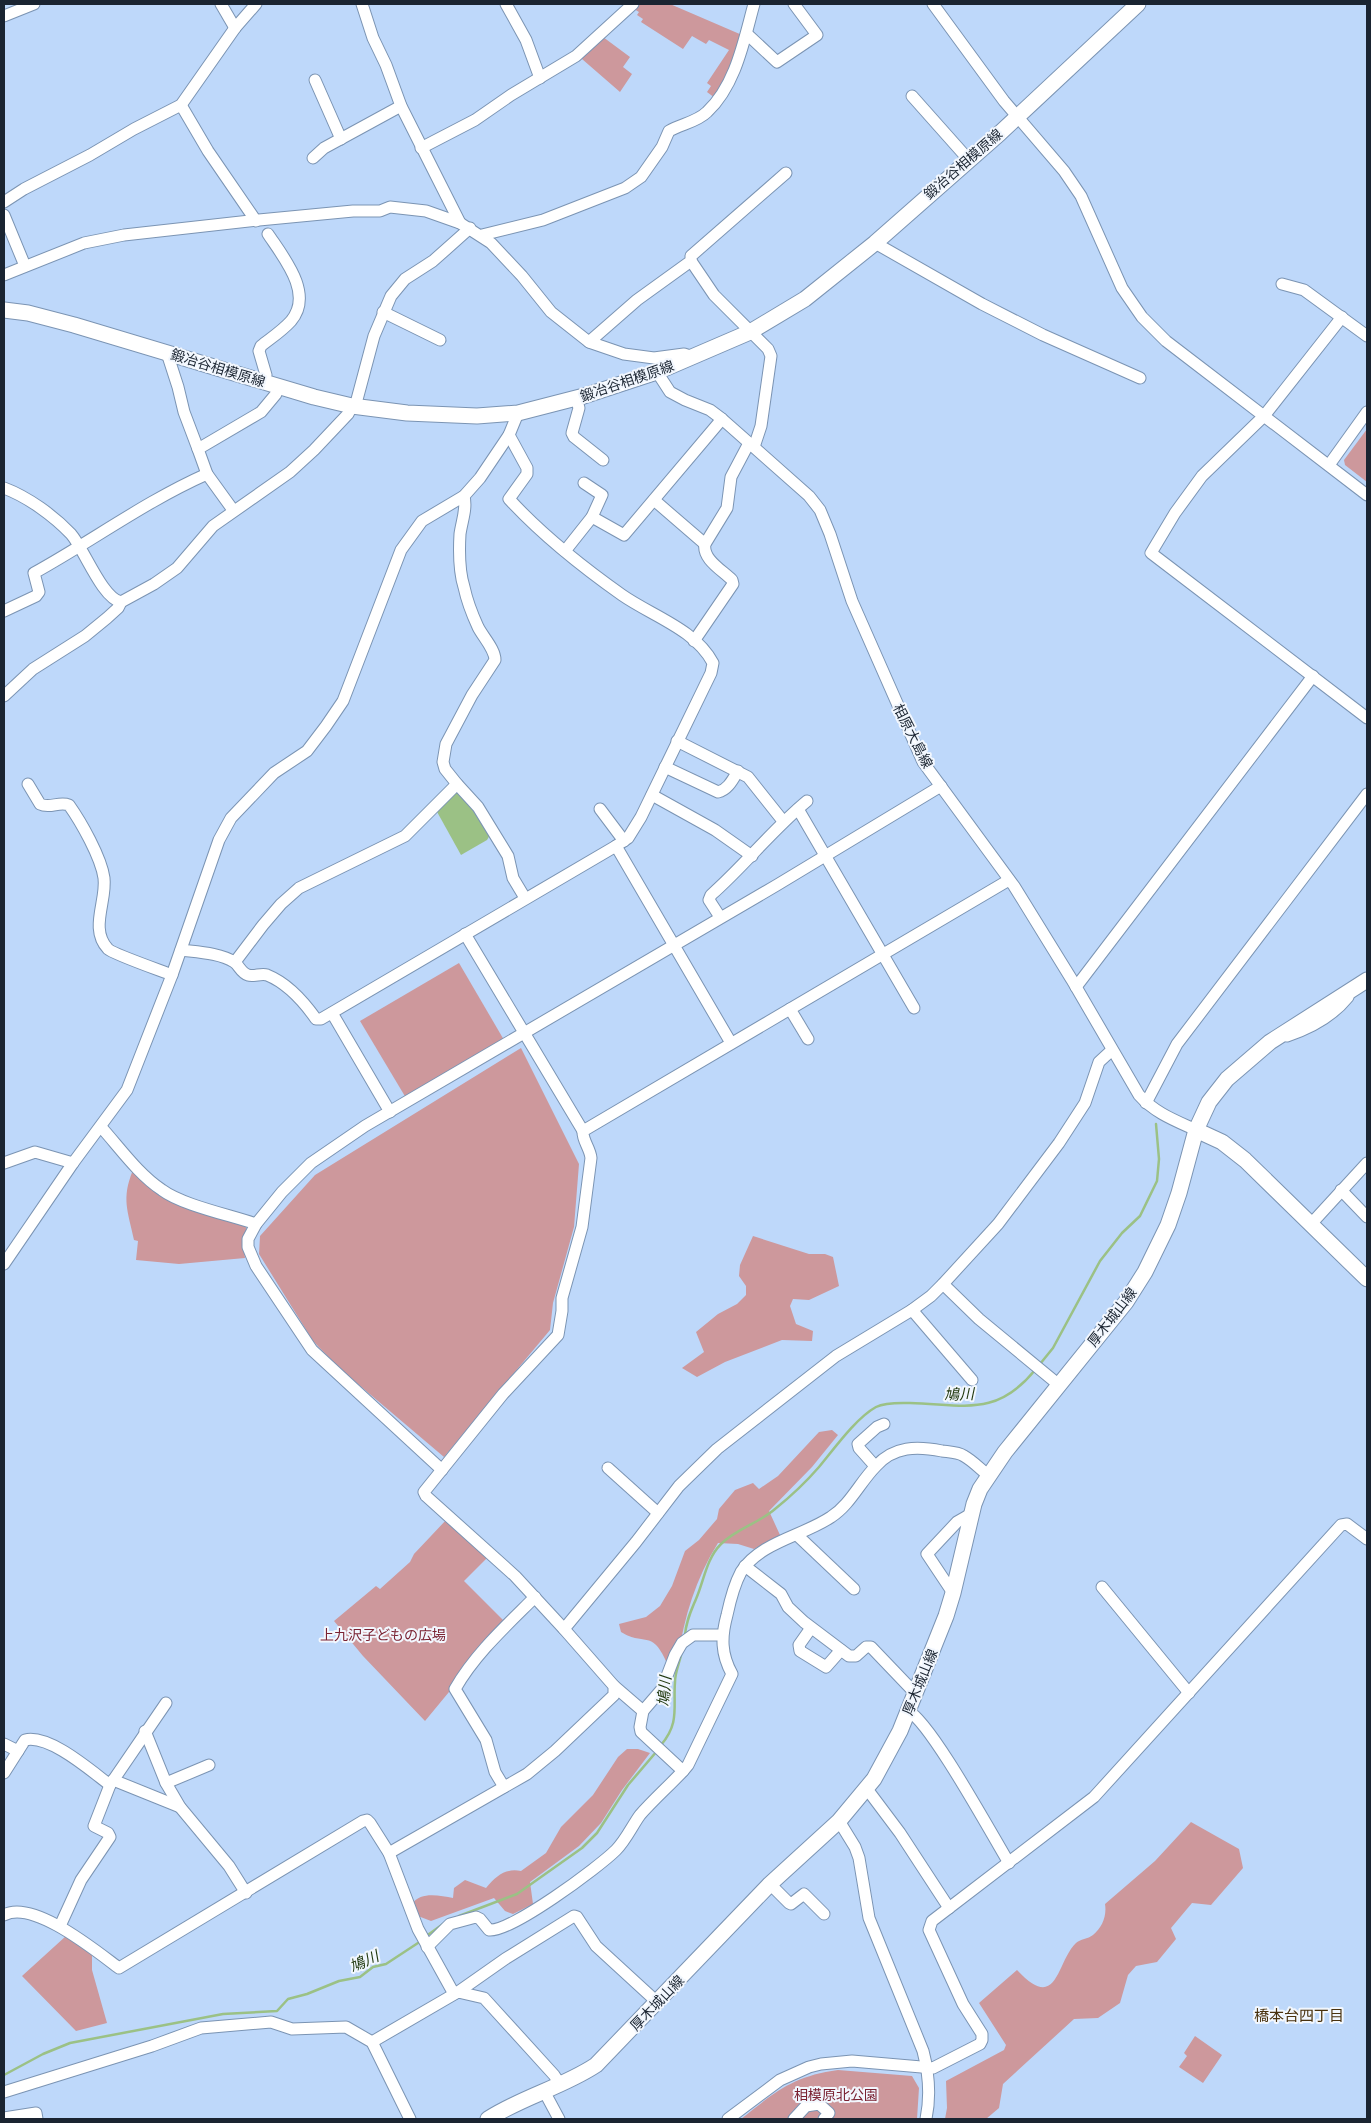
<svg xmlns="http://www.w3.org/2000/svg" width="1371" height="2123" viewBox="0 0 1371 2123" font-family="Ubuntu,'Noto Sans JP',sans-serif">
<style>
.green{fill:#cd989c}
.water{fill:#9bc185}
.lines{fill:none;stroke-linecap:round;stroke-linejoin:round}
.stream{stroke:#9bc185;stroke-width:2.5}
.minor-casing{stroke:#7b94b3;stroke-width:13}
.major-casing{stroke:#7b94b3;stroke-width:17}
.minor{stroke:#fff;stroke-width:11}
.major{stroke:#fff;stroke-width:15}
.labels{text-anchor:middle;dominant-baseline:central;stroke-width:4;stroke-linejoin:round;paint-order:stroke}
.street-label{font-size:14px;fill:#1a2431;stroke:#f2f7fe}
.park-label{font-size:14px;fill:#7a2232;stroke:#f2f7fe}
.water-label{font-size:15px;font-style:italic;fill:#1e360c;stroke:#f2f7fe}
.neighbourhood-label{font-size:15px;fill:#49320e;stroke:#f2f7fe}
</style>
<rect width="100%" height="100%" fill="#bed8fa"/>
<!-- green -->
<g class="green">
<path d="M 638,4 L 670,4 L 742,35 L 738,52 L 715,98 L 707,92 L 711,86 L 707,83 L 729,50 L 709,40 L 706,44 L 692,36 L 683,49 L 641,22 L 643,19 L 637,15 L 639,12 L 634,9 Z"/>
<path d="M 603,37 L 630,57 L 623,67 L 632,74 L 620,92 L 582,59 L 582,56 Z"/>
<path d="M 1367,429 L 1367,482 L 1345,465 L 1344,460 Z"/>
<path d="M 459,963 L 504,1040 L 406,1098 L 360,1021 Z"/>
<path d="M 521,1048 L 579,1164 L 574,1227 L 553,1303 L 550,1330 L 444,1457 L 339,1368 L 313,1341 L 259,1254 L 260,1236 L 315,1175 Z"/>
<path d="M 133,1170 L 143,1181 L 245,1224 C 249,1235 243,1246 245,1258 L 179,1264 L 136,1260 L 138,1241 L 134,1240 C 128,1211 121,1199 133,1170 Z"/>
<path d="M 753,1236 L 809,1254 L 825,1254 L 833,1257 L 839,1286 L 809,1300 L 793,1299 L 790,1306 L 796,1324 L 813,1331 L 812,1341 L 782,1340 L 725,1362 L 697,1377 L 682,1368 L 704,1352 L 696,1332 L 718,1314 L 737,1304 L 746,1295 L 746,1286 L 739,1276 L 740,1265 Z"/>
<path d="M 832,1430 L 838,1435 L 812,1467 L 769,1511 L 780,1535 L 754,1549 L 738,1544 L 718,1543 C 696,1578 684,1617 678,1658 L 668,1665 C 652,1628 646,1647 621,1632 L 619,1624 L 646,1617 L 660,1606 L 672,1586 L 685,1551 L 699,1540 L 717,1519 L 719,1509 L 735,1490 L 753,1483 L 759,1489 L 778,1476 L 819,1432 Z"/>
<path d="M 447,1519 L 489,1556 L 464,1581 L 506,1623 L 425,1721 L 363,1656 L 334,1621 L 376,1586 L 380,1589 L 410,1562 L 414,1554 Z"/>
<path d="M 627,1749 L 638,1749 L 650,1753 L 622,1790 L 601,1823 L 579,1846 L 530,1882 L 533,1904 L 513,1914 L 505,1911 L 494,1898 L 431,1921 L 418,1916 L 412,1904 C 421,1891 440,1896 453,1898 L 454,1888 L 465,1880 L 486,1888 C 496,1876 505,1868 521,1871 L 546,1853 L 561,1827 L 593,1795 L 618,1757 Z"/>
<path d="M 1191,1822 L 1239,1849 L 1243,1868 L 1211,1905 L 1192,1903 L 1171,1928 L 1176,1939 L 1157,1962 L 1136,1966 L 1128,1975 L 1120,2003 L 1098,2018 L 1074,2019 L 1003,2084 L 999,2108 L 986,2119 L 945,2119 L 947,2108 L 946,2081 L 1004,2050 L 1006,2045 L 979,2003 L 1017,1970 C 1058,2014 1056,1962 1076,1943 C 1080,1939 1088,1939 1093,1935 C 1102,1928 1107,1916 1105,1904 L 1155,1861 Z"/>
<path d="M 66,1936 L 92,1955 L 92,1970 L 107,2023 L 76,2031 L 22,1976 Z"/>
<path d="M 1195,2036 L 1222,2055 L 1203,2083 L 1179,2067 L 1187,2056 L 1184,2053 Z"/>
<path d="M 838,2070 L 912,2076 L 919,2088 L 917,2119 L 741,2119 C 775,2092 793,2076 838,2070 Z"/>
</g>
<!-- water -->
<path class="water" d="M 455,792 L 457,792 L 474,808 L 490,835 L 487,840 L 461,855 L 436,810 Z"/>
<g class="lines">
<!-- stream -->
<g class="stream">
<path d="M 1040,1364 L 1053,1348 L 1100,1261 L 1122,1233 L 1140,1216 L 1157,1181 L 1159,1159 L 1156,1124"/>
<path d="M 685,1635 C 686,1621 691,1611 696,1599 C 704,1581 706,1559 721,1544 C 736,1529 759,1523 775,1509 C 790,1497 806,1482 819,1467 C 834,1449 856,1418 876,1407 C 886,1402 900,1403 910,1403 C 963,1404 996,1418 1035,1370"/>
<path d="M 661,1745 C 680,1723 673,1707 675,1682 C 675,1673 679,1664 681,1655"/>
<path d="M 459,1916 L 517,1894 L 582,1848 L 597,1833 L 628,1785 L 657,1751"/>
<path d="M 425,1937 L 443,1924"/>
<path d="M 4,2075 L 43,2054 L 70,2043 L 223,2014 L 277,2011 L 288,1999 L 307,1994 L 339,1981 L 360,1977 L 373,1967 L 386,1964 L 421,1941"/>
</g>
<!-- minor casing -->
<g class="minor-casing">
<g id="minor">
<path d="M 221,4 L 235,28"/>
<path d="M 362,4 L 373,38 L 386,65 L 401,106 L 460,223"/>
<path d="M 506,4 L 526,40 L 540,78"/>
<path d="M 933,4 L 1004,101 L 1064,171 L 1081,196 L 1122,288 L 1142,317 L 1166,341 L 1367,495"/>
<path d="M 4,16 L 34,4"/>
<path d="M 747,34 L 777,62 L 817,35 L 794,4"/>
<path d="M 315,80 L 341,139"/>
<path d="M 912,96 L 968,159"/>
<path d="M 181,105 L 208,151 L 256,221"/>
<path d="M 421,148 L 475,120 L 511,95 L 576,56 L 633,4"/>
<path d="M 313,158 L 324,148 L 401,106"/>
<path d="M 4,202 L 24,189 L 90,155 L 134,129 L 181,105 L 235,28 L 256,4"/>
<path d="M 4,215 L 25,266"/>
<path d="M 482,235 L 543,220 L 625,188 L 641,177 L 662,147 L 669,131 C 681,124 697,122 707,112 C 736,85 744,40 754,4"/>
<path d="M 875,243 L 982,304 L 1043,335 L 1140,378"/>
<path d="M 691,261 L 714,295 L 768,349 L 771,356 L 761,426 L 754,447"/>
<path d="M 4,275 L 84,243 L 124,235 L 259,220 L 353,211 L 380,211 L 390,207 L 426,211 L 460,223 L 491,243 L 522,276 L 551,312 L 589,342 L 624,354 L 654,358 L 684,354 L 693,357"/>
<path d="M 1282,284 L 1304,290 L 1367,336"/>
<path d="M 383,312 L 440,340"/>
<path d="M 1342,317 L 1264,416 L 1202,476 L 1175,513 L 1151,553 L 1367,718"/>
<path d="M 589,342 L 637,300 L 691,261 L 691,256 L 786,173"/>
<path d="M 167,353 L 178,387 L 184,412 L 198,449"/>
<path d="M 657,372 L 670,392 L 685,400 L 710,410 L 722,419 L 809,496 L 820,510 L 830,534 L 852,601 L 923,762 L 1014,886 L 1072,980 L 1139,1095 C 1155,1113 1174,1120 1196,1130"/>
<path d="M 266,375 L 259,351 L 261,346 C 271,338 282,331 291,321 C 314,294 284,258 268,234"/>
<path d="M 576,398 L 579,408 L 572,433 L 574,437 L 603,460"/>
<path d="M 355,407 L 374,336 L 391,296 L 405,279 L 433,261 L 470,228"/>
<path d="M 509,435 L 527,468 L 527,474 L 509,499 C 543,536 581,566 622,595 C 652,616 695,629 713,663 L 711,673 L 641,817 L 628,838 L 616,846"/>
<path d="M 1329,465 L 1367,412"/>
<path d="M 4,488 C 28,497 54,516 71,534 C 84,549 102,598 121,602"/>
<path d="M 464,496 C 467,509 462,520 460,534 C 459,551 459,571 464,587 C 467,601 472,614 478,627 C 483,637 495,649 495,660 L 472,695 L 446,744 L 443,762 L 445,769 L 457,784 L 478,807 L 508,856 L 513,878 L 525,898"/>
<path d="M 654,500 L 705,544"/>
<path d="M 233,510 L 207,474 L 198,449 L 261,412 L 276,394"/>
<path d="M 592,517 L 624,535 L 722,419"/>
<path d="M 565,551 L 592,517 L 602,495 L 584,483"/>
<path d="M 4,611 L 36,596 L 39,592 L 34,573 C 92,541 146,501 207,474"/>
<path d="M 694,641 L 733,584 L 732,580 C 722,570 702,559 705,544 L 727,508 L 731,477 L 749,443"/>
<path d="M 4,696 L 33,669 L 85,636 L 107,618 L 118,608 L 121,602 L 154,584 L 177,568 L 213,526 L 290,472 L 314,450 L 348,414 L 352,406"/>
<path d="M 677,741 L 748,777 L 783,821"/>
<path d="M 665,767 L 718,792 C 728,790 733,779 738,771"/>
<path d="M 28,784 L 40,804 C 50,809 59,801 69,805 C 81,822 101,857 104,878 C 107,901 89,929 108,949 C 113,954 162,971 172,975"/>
<path d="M 652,795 L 715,830 L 752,856"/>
<path d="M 600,809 L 624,841"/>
<path d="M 798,809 L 914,1008"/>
<path d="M 720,917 L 709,900 L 711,895 C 745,865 772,830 807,801"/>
<path d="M 465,934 L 583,1131"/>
<path d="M 181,950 C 197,952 221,953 234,962 C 239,965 241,973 248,975 C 254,977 261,973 267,975 C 287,983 304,1002 316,1019 L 321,1019 L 616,846 L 731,1043"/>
<path d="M 235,962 L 263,925 L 281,904 L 299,888 L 405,836 L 457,784"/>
<path d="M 1076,987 L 1313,676"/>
<path d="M 790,1009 L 808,1039"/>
<path d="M 332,1013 L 390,1112"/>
<path d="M 1287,1036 C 1311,1028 1332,1017 1348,997"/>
<path d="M 1146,1103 L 1177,1044 L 1367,794"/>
<path d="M 101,1127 C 120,1148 138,1174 162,1190 C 182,1205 230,1215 256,1224"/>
<path d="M 4,1163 L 35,1152 L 73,1163"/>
<path d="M 1341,1190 L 1367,1217"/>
<path d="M 1311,1224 L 1367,1163"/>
<path d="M 4,1264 L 73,1163 L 127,1090 L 172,975 L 219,840 L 231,818 L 274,773 L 307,751 L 326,726 L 343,701 L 401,550 L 422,521 L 464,496 L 480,478 L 509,435 L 518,413"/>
<path d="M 943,1284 L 979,1319 L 1059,1385"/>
<path d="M 912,1310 L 972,1380"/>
<path d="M 875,1466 L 859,1448 L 858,1444 L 877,1427 L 884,1424"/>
<path d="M 608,1468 L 658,1513"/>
<path d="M 442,1470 L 312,1350 L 256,1266 L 248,1247 L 248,1239 L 256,1224 L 282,1192 L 311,1163 L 365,1126 L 777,885 L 941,786"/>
<path d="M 797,1535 L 854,1589"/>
<path d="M 745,1566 L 781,1594 L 788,1607 L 804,1622 L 849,1656 L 856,1656 L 866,1647 L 871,1647 L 915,1693"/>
<path d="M 1102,1587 L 1189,1693"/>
<path d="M 953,1593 L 927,1554 L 957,1522 L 971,1514"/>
<path d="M 811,1628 L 799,1645 L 800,1651 L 826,1667 L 841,1650"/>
<path d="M 564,1629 L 515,1576 L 426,1496 L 424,1492 L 503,1394 L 558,1335 L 562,1311 L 562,1298 L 582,1227 L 591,1158 C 590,1148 582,1140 583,1131 L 1009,880"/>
<path d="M 614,1686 L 643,1711 L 640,1727 L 641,1732 L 683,1771"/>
<path d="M 643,1711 L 662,1689 L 675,1655 L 682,1643 L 693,1635 L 722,1635"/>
<path d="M 908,1711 C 930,1721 992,1835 1009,1863"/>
<path d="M 145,1731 L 166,1783 L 180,1807 L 229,1866 L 246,1893"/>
<path d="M 4,1744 L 18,1751"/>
<path d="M 4,1773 L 25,1740 C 49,1734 90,1770 110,1785"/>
<path d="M 113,1780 L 180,1807"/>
<path d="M 166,1783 L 209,1765"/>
<path d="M 504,1787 L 495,1772 L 486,1740 L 455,1689 C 475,1654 506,1626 535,1597"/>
<path d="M 867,1789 L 900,1833 L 949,1908"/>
<path d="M 839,1821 L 855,1847 L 859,1858 L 869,1918 L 923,2051 C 929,2074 931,2095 926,2119"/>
<path d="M 389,1853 L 418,1929 L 454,1994"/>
<path d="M 770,1884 L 789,1903 L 791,1904 L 804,1894 L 824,1914"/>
<path d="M 4,1915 C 33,1899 96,1951 119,1968 L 363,1821 L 367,1820 L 370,1823 L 389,1853 L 527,1774 L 555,1751 L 614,1695 L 614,1686 L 564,1629 L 636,1542 L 679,1486 L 717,1449 L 836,1356 L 912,1310 L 931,1296 L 943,1284 L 998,1224 L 1059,1143 L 1085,1103 L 1099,1062 L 1112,1050"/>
<path d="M 60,1926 L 81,1880 L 110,1837 L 108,1833 L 94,1826 L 110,1785 L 166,1703"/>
<path d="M 427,1947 L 450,1924 L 476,1917 L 480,1919 L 489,1930 C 510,1933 599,1867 616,1850 C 626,1840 632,1826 640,1815 C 653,1800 669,1786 683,1771 L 688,1765 L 732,1674 C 721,1654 721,1637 727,1615 C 730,1601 734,1585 741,1572 C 760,1542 803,1536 831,1517 C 850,1505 860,1482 876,1466 C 894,1446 917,1446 942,1451 C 949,1452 958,1452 964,1456 C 973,1461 980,1469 988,1475"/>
<path d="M 458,1992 L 505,1959 L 574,1916 L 577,1917 L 596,1946 L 657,2002"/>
<path d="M 372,2042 L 458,1992 L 484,1998 L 554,2075 L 560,2084"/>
<path d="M 544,2091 L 559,2119"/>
<path d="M 4,2092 L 152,2046 L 201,2028 L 271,2022 L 292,2029 L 346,2027 L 372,2042 L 410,2119"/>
<path d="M 4,2118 L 36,2113 L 37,2119"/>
<path d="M 728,2119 L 780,2080 L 809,2067 L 821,2064 L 852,2061 L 933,2068 L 980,2044 L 982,2040 L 982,2034 L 963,2004 L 929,1930 L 932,1921 L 1094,1797 L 1341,1525 L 1347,1524 L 1367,1539"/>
<path d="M 794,2119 L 806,2106 L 819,2104 L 829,2113 L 824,2119"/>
</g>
</g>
<!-- major casing -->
<g class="major-casing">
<g id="major">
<path d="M 4,310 L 28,313 L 74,325 L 314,397 L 352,406 L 407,413 L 477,416 L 518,413 L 584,396 L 657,372 L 750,332 L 805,299 L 875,243 L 1000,133 L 1138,4"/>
<path d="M 1196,1130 L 1222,1142 L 1245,1160 L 1367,1279"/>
<path d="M 488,2119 C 522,2097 563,2087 596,2065 L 770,1884 L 839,1821 L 874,1779 L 900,1731 L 946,1616 L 953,1593 L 974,1504 L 980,1489 L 1005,1452 L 1126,1302 L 1145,1272 L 1168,1225 L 1179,1193 L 1196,1130 L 1209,1102 L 1227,1079 L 1270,1042 L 1367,980"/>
</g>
</g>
<!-- minor -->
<use href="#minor" class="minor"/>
<!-- major -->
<use href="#major" class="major"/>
</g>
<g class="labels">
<!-- street labels -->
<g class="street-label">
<text transform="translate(963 164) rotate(-41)">鍛冶谷相模原線</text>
<text transform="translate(218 368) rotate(17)">鍛冶谷相模原線</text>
<text transform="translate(627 381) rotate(-19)">鍛冶谷相模原線</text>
<text transform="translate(913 736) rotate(63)">相原大島線</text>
<text transform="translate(1112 1317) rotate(-52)">厚木城山線</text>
<text transform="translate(920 1682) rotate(-68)">厚木城山線</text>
<text transform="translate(657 2003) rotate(-46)">厚木城山線</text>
</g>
<!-- park labels -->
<g class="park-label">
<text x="383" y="1635">上九沢子どもの広場</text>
<text x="836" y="2095">相模原北公園</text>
</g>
<!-- water labels -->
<g class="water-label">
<text transform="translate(959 1394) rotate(-2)">鳩川</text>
<text transform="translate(664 1691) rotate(-85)">鳩川</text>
<text transform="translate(364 1961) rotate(-24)">鳩川</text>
</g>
<!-- neighbourhood labels -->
<g class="neighbourhood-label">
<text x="1299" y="2015">橋本台四丁目</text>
</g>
</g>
<!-- border -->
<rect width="1371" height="2123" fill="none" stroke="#1a2431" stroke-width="10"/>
</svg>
